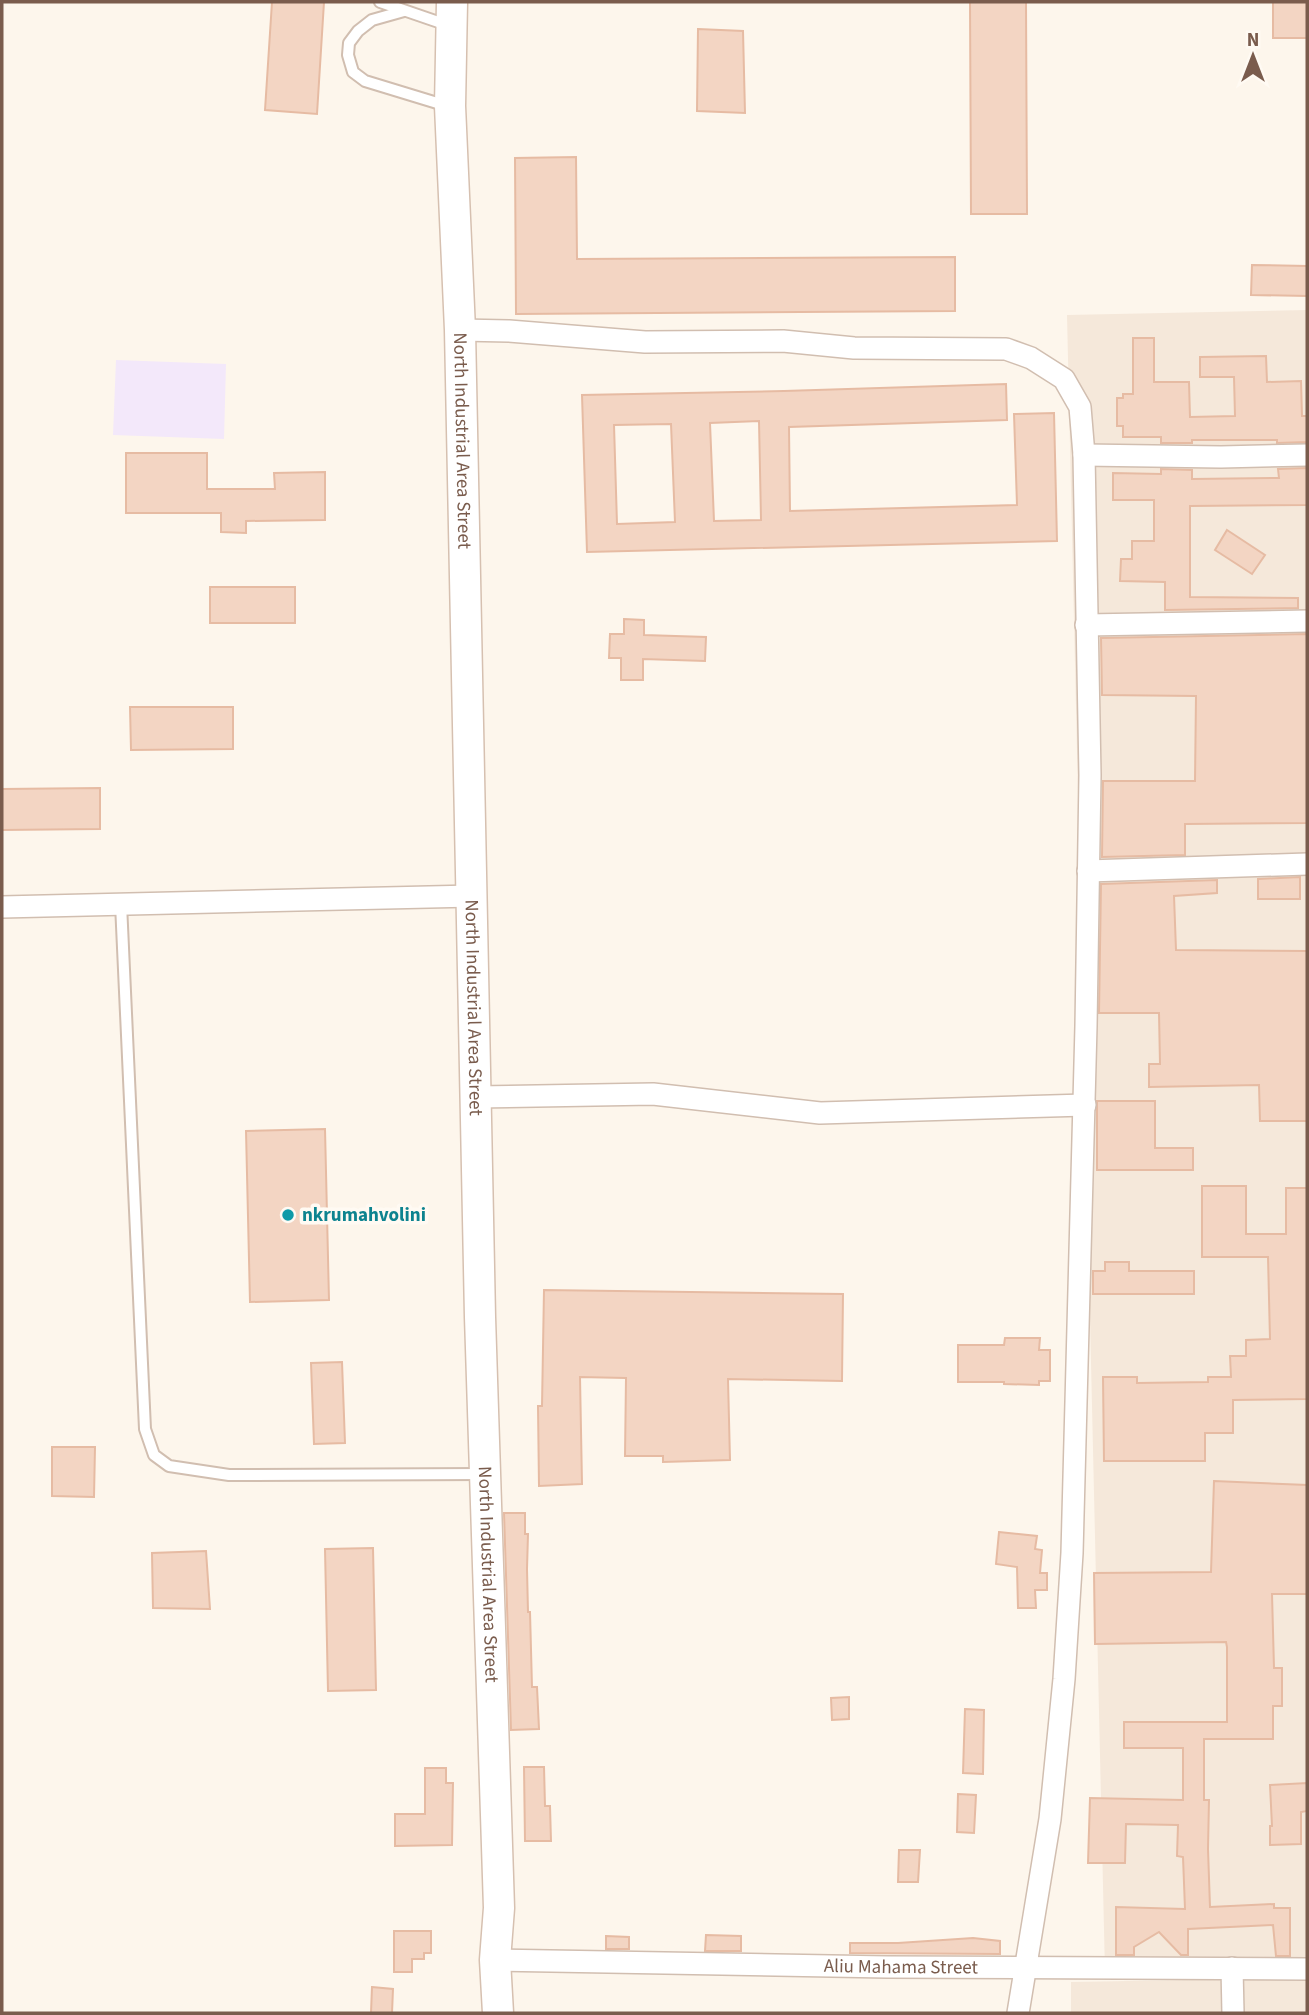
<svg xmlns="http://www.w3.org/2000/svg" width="1309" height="2015" viewBox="0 0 1309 2015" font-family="'Source Sans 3',sans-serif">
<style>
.residential{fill:#f5e8da}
.education{fill:#f3e8fa}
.building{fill:#f3d5c3;stroke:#e6bba3;stroke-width:2;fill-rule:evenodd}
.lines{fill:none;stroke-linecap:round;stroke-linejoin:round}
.service-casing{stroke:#d1beb0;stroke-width:14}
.minor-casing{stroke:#d1beb0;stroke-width:24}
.secondary-casing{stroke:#d6c0b0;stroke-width:33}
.service{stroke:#fff;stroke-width:10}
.minor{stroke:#fff;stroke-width:21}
.secondary{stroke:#fff;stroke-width:30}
.culture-dot{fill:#0f9aa8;stroke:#fffaf3;stroke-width:2.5}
.labels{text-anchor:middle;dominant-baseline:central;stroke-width:7;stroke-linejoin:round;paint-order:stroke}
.street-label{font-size:19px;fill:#7a5c4d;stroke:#fffaf3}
.culture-label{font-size:19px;font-weight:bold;fill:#0d838f;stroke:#fffaf3;text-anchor:start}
</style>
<rect width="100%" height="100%" fill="#fdf6ec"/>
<!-- residential -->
<g class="residential">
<path d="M 1307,310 L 1307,1968 L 1105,1973 L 1067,315 Z"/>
<path d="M 1307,1978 L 1307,2013 L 1071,2013 L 1071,1982 Z"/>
</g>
<!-- education -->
<path class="education" d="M 116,360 L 226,364 L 224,439 L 113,435 Z"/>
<!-- building -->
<g class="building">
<path d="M 272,2 L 324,2 L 317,114 L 265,110 Z"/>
<path d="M 970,2 L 1026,2 L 1027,214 L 971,214 Z"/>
<rect x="1273" y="2" width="34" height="36"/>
<path d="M 698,29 L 743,31 L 745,113 L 697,111 Z"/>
<path d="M 576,157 L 577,259 L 955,257 L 955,311 L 516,314 L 515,158 Z"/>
<path d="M 1252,265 L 1307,266 L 1307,296 L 1251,295 Z"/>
<path d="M 1133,338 L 1154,338 L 1154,382 L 1189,382 L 1190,417 L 1235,416 L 1234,377 L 1200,377 L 1200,357 L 1266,356 L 1267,382 L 1301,381 L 1302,416 L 1307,416 L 1307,442 L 1277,443 L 1277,440 L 1192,440 L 1192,443 L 1161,443 L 1161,437 L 1123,437 L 1123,426 L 1117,426 L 1117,398 L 1123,398 L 1123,394 L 1133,394 Z"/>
<path d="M 1006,384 L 1007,420 L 789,427 L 790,511 L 1017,505 L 1014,414 L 1054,413 L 1057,541 L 587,552 L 582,395 L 784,391 ZM 759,421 L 761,520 L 714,521 L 710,423 ZM 671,424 L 675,522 L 617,524 L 614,425 Z"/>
<path d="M 126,453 L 207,453 L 207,489 L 275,489 L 274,473 L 325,472 L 325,520 L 246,521 L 246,533 L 221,532 L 221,513 L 126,513 Z"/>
<path d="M 1307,468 L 1307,505 L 1190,506 L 1190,597 L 1298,598 L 1298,608 L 1165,610 L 1165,582 L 1120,581 L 1121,559 L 1132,559 L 1132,541 L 1154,541 L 1154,500 L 1113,500 L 1113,473 L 1161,474 L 1161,469 L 1192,470 L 1192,479 L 1279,478 L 1278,469 Z"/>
<path d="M 1227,530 L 1265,555 L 1252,574 L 1215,550 Z"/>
<rect x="210" y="587" width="85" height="36"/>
<path d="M 624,619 L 644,620 L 644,635 L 706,637 L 705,661 L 643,659 L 643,680 L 621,680 L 621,658 L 609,658 L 610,634 L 624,634 Z"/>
<path d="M 1307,634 L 1307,823 L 1185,824 L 1185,855 L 1102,857 L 1103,781 L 1195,781 L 1196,696 L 1102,695 L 1101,638 Z"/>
<path d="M 130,707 L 233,707 L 233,749 L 131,750 Z"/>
<path d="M 100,788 L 100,829 L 2,830 L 2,789 Z"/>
<path d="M 1300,877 L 1300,899 L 1258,899 L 1258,879 Z"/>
<path d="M 1217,880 L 1217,893 L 1174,896 L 1176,950 L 1307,951 L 1307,1121 L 1260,1121 L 1259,1085 L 1149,1087 L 1149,1064 L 1160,1064 L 1159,1013 L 1099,1013 L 1101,884 Z"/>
<path d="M 1097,1101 L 1155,1101 L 1155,1148 L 1193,1148 L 1193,1170 L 1097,1170 Z"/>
<path d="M 325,1129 L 329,1300 L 250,1302 L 246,1131 Z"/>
<path d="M 1202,1186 L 1246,1186 L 1246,1234 L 1286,1234 L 1286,1188 L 1307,1188 L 1307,1399 L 1233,1400 L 1233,1433 L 1205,1433 L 1205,1461 L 1104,1461 L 1103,1377 L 1137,1377 L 1137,1383 L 1208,1382 L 1208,1377 L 1231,1377 L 1230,1356 L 1246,1356 L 1246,1340 L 1270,1339 L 1268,1257 L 1202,1257 Z"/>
<path d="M 1105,1262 L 1129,1262 L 1129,1271 L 1194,1271 L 1194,1294 L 1093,1294 L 1093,1271 L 1105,1271 Z"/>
<path d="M 544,1290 L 843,1294 L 842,1381 L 728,1379 L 730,1460 L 663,1462 L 663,1456 L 625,1456 L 626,1378 L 580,1377 L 582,1484 L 539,1486 L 538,1406 L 542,1406 Z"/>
<path d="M 1005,1338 L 1040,1338 L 1039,1350 L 1050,1350 L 1050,1381 L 1039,1381 L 1039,1385 L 1004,1384 L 1004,1382 L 958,1382 L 958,1345 L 1004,1345 Z"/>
<path d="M 342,1362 L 345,1443 L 314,1444 L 311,1363 Z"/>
<path d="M 52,1447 L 95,1447 L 94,1497 L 52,1496 Z"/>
<path d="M 1214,1481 L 1307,1485 L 1307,1594 L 1272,1594 L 1274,1668 L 1282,1668 L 1282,1706 L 1273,1706 L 1273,1739 L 1204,1739 L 1204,1800 L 1209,1800 L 1208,1849 L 1210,1907 L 1274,1904 L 1274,1908 L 1290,1908 L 1290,1956 L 1276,1956 L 1273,1925 L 1188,1929 L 1188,1955 L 1181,1955 L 1159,1932 L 1134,1947 L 1134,1955 L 1116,1955 L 1116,1907 L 1185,1909 L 1183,1857 L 1177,1856 L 1178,1825 L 1126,1824 L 1125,1863 L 1088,1863 L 1090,1798 L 1183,1800 L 1183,1748 L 1124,1748 L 1124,1722 L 1227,1722 L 1227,1647 L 1226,1642 L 1095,1644 L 1094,1573 L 1211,1572 Z"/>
<path d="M 504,1513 L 525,1513 L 525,1534 L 528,1534 L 527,1569 L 528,1612 L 530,1612 L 532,1687 L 537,1687 L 539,1729 L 511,1730 Z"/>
<path d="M 999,1532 L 1037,1536 L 1035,1549 L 1042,1550 L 1040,1573 L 1047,1573 L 1047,1590 L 1035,1590 L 1036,1608 L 1018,1608 L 1017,1567 L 996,1564 Z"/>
<path d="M 373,1548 L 376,1690 L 328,1691 L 325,1549 Z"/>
<path d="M 206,1551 L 210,1609 L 153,1608 L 152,1553 Z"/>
<path d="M 849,1697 L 849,1719 L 832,1720 L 831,1698 Z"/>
<path d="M 965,1709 L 984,1710 L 983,1774 L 963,1773 Z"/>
<path d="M 524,1767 L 544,1767 L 545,1806 L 550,1806 L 551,1841 L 525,1841 Z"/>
<path d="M 425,1768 L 446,1768 L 446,1783 L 453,1783 L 452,1845 L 395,1846 L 395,1814 L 425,1814 Z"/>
<path d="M 1307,1783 L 1307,1811 L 1301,1812 L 1301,1844 L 1270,1845 L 1270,1826 L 1272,1826 L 1270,1785 Z"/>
<path d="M 958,1794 L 976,1795 L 974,1833 L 957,1832 Z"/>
<path d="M 899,1850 L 920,1850 L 918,1882 L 898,1882 Z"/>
<path d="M 394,1931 L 431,1931 L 431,1953 L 424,1953 L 424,1959 L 412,1959 L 412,1972 L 394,1972 Z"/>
<path d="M 706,1935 L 741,1936 L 741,1951 L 705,1951 Z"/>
<path d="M 606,1936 L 629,1937 L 629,1949 L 606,1949 Z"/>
<path d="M 973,1938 L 1000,1941 L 1000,1954 L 850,1953 L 850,1943 L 898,1943 Z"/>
<path d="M 372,1987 L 393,1989 L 392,2013 L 371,2013 Z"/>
</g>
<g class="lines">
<!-- service casing -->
<g class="service-casing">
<g id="service">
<path d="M 380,2 L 450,26"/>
<path d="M 404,11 L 372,20 L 358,31 L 349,43 L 348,55 L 353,72 L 365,81 L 447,106"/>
<path d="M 121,904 L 145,1429 L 154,1455 L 169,1466 L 229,1475 L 483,1474"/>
</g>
</g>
<!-- minor casing -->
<g class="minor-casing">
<g id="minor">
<path d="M 460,330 L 509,331 L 645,342 L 783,341 L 854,348 L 1006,349 L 1031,358 L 1064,379 L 1080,407 L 1084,455 L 1090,775 L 1086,1026 L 1072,1553 L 1064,1679 L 1050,1819 L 1018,2013"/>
<path d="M 1084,455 L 1221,457 L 1307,455"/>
<path d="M 1086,625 L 1307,621"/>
<path d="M 1088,871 L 1307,864"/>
<path d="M 2,907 L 473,896"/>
<path d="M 476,1097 L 653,1094 L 820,1113 L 1085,1105"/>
<path id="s1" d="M 495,1960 L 887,1967 L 1307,1969"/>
<path d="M 1232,1968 L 1233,2013"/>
</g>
</g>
<!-- secondary casing -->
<g class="secondary-casing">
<g id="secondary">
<path id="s2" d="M 452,2 L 450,106 L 460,330 L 480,1317 L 499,1908 L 495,1960 L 498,2013"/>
</g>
</g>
<!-- service -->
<use href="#service" class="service"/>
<!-- minor -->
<use href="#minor" class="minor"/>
<!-- secondary -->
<use href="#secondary" class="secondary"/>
</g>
<!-- markers -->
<circle class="culture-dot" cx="288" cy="1215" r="7"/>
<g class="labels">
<!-- street labels -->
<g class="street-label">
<text stroke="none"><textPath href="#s2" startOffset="439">North Industrial Area Street</textPath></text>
<text stroke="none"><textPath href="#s2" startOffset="1006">North Industrial Area Street</textPath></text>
<text stroke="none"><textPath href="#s2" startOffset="1573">North Industrial Area Street</textPath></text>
<text stroke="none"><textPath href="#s1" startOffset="406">Aliu Mahama Street</textPath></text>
</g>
<!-- culture labels -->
<g class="culture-label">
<text x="302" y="1215">nkrumahvolini</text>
</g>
</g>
<!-- border -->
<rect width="1309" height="2015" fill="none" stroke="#7a5c4d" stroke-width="7"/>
<!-- north arrow -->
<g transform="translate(1253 56)" stroke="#fffaf3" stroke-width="5" paint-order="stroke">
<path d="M0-5L12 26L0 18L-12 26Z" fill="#7a5c4d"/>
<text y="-10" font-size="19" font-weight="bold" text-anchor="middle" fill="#7a5c4d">N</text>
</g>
</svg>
